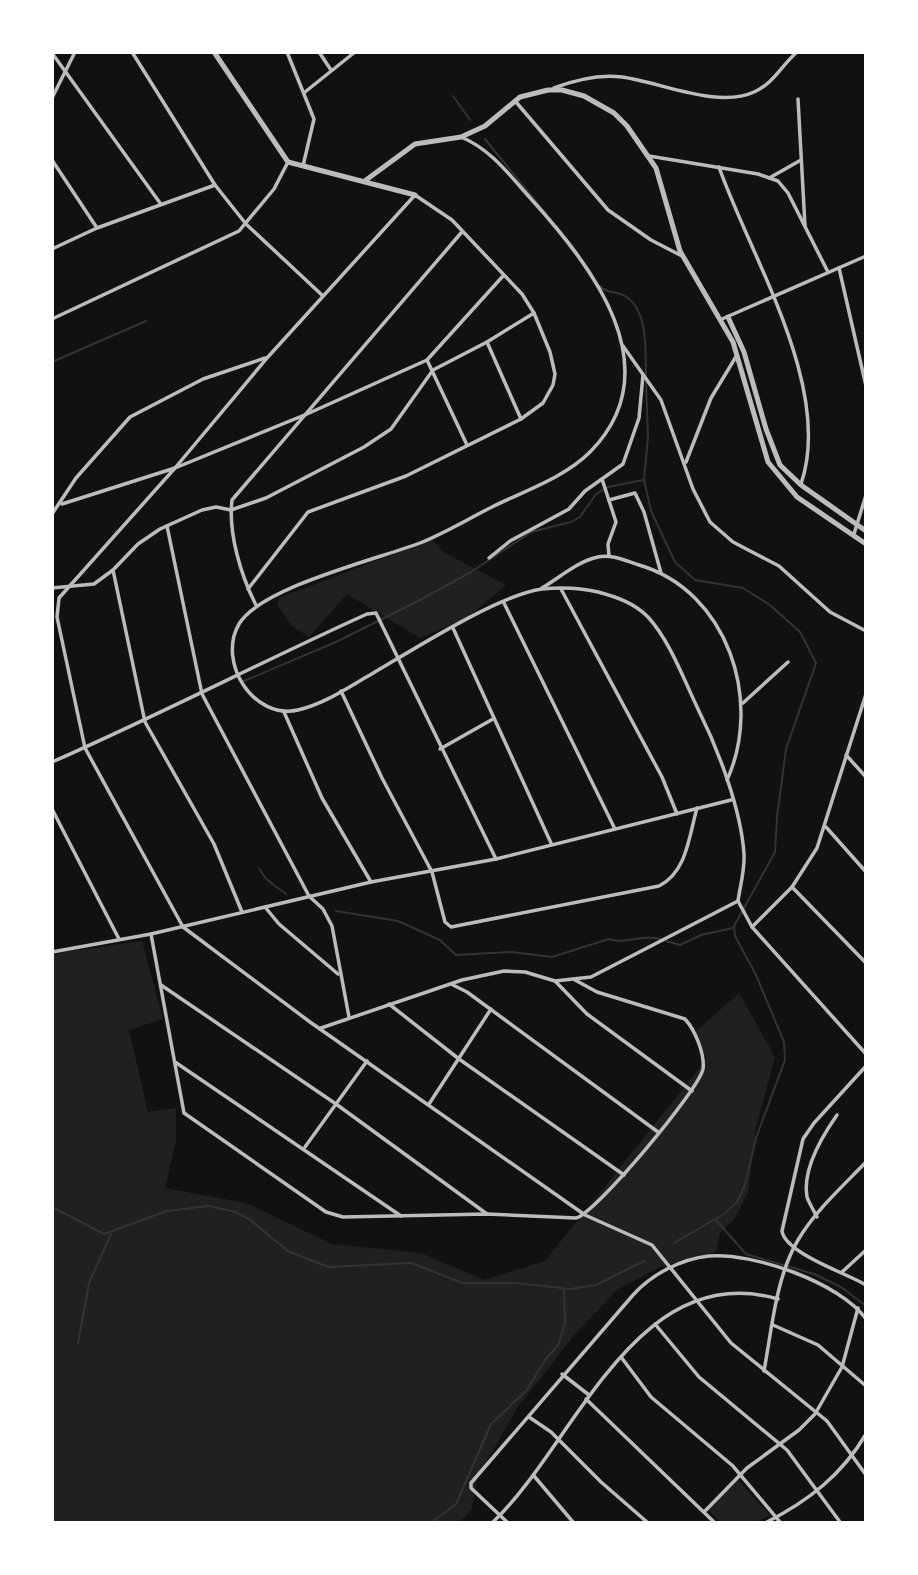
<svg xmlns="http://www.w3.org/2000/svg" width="918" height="1575" viewBox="0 0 918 1575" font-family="'Varela Round',sans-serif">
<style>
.green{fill:#202020}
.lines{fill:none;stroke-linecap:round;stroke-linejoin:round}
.stream{stroke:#333;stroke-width:2}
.minor{stroke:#bcbcbc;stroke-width:3.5}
.tertiary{stroke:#bcbcbc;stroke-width:5}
</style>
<rect width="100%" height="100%" fill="#111"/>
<!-- green -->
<g class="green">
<path d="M 432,539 L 443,552 L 506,585 L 467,618 L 420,638 L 347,594 L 309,637 L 291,625 L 277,605 L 279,598 Z"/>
<path d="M 142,941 L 163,1019 L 129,1030 L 148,1112 L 176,1108 L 176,1141 L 165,1188 L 246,1203 L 332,1244 L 421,1253 L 484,1280 L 545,1261 L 706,1060 L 696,1031 L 739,993 L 775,1057 L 756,1127 L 748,1192 L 734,1220 L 720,1233 L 716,1252 L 660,1267 L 618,1289 L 577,1332 L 518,1407 L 478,1476 L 472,1509 L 460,1522 L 53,1522 L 52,954 Z"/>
<path d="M 738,1480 L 770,1515 L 757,1522 L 720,1522 L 708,1510 Z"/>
</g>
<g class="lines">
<!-- stream -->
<g class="stream">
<path d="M 453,96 L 470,120"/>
<path d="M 485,139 L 546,214"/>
<path d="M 600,286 C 607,294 616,291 625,296 C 649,310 645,352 646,375"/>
<path d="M 52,362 L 146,321"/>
<path d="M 646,381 L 648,437 L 644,480 L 651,511 L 675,562 L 695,580 L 743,588 L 770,605 L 800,632 L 816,663 L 786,749 L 777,817 L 775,852 L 734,926 L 735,936 L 756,975 L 784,1042 L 785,1060 L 756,1138 L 745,1185 L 737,1202 L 724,1214 L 674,1243"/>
<path d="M 244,681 L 336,642 L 420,600 L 471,572 L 531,532 L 571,522 L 580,517 L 596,494 L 608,487 L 643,480"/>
<path d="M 259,868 L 266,879 L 286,894"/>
<path d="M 336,911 L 398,921 L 440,940 L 456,955 L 512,952 L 552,957 L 609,939 C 624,945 643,934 660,939"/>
<path d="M 666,941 L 680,945 L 701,935 L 733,928"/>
<path d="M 52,1207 L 104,1234 L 167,1211 L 208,1206 L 236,1212 L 249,1219 L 288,1251 L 328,1267 L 411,1263 L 463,1283 L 517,1283 L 570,1289 L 596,1285 L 644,1261"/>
<path d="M 716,1220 L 746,1254 L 814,1274 L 841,1287 L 866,1306"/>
<path d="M 78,1343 L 89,1283 L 111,1234"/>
<path d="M 432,1522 L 456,1504 L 491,1424 L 527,1390 L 545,1360 L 558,1345 L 565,1324 L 564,1289"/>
</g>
<!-- minor -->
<g class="minor">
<path d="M 132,52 L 215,185 L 246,224 L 323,296"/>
<path d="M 287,52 L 314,119 L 303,166"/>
<path d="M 319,52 L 331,70"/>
<path d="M 52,53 L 160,203"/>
<path d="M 554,88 C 575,80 599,74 622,77 C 660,82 718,109 754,92 C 774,83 781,66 797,52"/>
<path d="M 305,92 L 355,52"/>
<path d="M 52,98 L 75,52"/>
<path d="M 798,99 L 805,226"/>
<path d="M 516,102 L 608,210 L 651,240 L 682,256"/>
<path d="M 461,137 C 491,149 511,177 532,200 C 592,266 672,369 590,452 C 564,478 524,491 492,507 C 468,519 445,533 420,543 C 378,559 261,587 239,624 C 217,662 253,720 298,710 C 324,704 347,688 370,675 C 411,651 498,595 542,589 C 560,587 581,588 598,592 C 617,597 634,603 648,617 C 670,641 684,680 698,709 C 718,749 741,809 744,854 C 745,870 740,886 738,901"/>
<path d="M 649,156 L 758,174 L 778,181 L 788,193 L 828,272"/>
<path d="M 52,160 L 97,228"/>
<path d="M 719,167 C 750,256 834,388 801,484"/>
<path d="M 771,177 L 801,160"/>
<path d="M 52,249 L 97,228 L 215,185"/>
<path d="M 839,268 L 866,386"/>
<path d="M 52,319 L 239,231 L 274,189 L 288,162"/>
<path d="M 722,319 L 866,256"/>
<path d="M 487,342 L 521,419"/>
<path d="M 623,346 L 661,400 L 693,489 L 710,522 L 733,542 L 779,566 L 830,612 L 866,631"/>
<path d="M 427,360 L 467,445"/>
<path d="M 686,462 L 711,398 L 737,355"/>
<path d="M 602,479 L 616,522 L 608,544 L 609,556"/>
<path d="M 609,500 L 635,493 L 644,512 L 661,573"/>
<path d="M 62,504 L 175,468 L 307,414 L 427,360 L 503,276"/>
<path d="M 52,514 L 76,478 L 130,417 L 203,379 L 265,358"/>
<path d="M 167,526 L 202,694 L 309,896 L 323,909 L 332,926 L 349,1017"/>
<path d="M 854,534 L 866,495"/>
<path d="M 489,558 L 510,541 L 569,509 L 585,491 L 623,464 L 639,418 L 643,375"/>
<path d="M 113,570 L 145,722 L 214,844 L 242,912"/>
<path d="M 52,588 L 94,584 L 113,570 L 138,544 L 160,529 L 202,510 L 216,507 L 231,510 L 266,498 L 364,447 L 391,429 L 433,370 L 487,342 L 534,313"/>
<path d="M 542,588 C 559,578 578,561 598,557 C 612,554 626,561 639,565 C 728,591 763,701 727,780"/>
<path d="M 248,589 L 308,512 L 406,476 L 521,419 L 543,403 L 553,385 L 555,374 L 550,352 L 534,313 L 522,294 L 452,220 L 415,195 L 267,358 L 175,468 L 59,598 L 57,617 L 85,748 L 183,927 L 310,1022 L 585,1215 L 652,1245 L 731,1343 L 827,1421 L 866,1475"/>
<path d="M 561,589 L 662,777 L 677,814"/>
<path d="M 504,603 L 614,827"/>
<path d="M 256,605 C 241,576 228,533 232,500 L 461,233"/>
<path d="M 453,628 L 551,843"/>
<path d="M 341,691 L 382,778 L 432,872 L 445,922 L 451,927 L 659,886 C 687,872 689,836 697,808"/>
<path d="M 743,703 L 788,662"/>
<path d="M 284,712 L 322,798 L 371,882"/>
<path d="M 440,749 L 493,719"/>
<path d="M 846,755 L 866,777"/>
<path d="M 52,762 C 159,715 261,662 367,614 L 376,613 L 496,859"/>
<path d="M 52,809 L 119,939"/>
<path d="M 826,827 L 866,872"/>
<path d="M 792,887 L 866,963"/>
<path d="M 738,901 L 752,927 L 866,1054"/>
<path d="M 265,907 L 279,924 L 338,974"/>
<path d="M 752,927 L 792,887 L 817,848 L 866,694"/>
<path d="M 151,934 L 184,1113 L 326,1212 L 343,1217 L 487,1214 L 576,1218 C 595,1214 699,1090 703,1069 C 705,1054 695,1030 685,1019 L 597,992 L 575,980"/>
<path d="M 52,952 L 151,934 L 371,882 L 496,859 L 731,800"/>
<path d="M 555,981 L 587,1014 L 692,1091"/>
<path d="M 161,985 L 336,1104 L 487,1214"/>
<path d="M 453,985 L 467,992 L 658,1132"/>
<path d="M 389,1004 L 459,1059 L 624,1175"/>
<path d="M 321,1028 L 462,980 L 504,971 L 525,972 L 555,981 L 591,977 L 738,901"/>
<path d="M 175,1062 L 401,1216"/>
<path d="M 866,1066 L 814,1123 L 803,1139 L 782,1231 C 785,1253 846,1273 866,1285"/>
<path d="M 429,1104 L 491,1009"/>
<path d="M 305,1147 L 367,1061"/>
<path d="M 817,1217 C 814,1211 809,1203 807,1197 C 802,1170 823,1135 837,1115"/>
<path d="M 842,1272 L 866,1250"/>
<path d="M 655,1324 L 699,1377 L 787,1450 L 840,1522"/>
<path d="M 773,1325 L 818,1345 L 866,1386"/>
<path d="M 621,1357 L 651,1397 L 733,1466 L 780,1522"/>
<path d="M 764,1371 C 772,1328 776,1277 798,1240 C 815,1211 843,1186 866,1162"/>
<path d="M 562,1374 L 589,1395"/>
<path d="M 586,1399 L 714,1522"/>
<path d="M 529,1417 L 551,1432 L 601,1482 L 647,1522"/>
<path d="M 534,1476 L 573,1522"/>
<path d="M 704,1512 L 747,1468 L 799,1430 L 815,1414 L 842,1367 L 858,1308"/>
<path d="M 493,1522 C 574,1446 635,1258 778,1299"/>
<path d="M 507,1522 L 471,1488 L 471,1483 L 633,1295 C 652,1274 681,1259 709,1256 C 752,1252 841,1283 866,1319"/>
<path d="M 767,1522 C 808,1501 842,1475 866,1434"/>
</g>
<!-- tertiary -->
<g class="tertiary">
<path d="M 214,52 L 288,162 L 415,195"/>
<path d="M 366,180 L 415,144 L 461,137 L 485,126 L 520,97 L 548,90 L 562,90 L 584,96 L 614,113 L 627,126 L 656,168 L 680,251 L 733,342 L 768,462 L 797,497 L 866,544"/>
<path d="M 728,317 L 744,352 L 766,429 L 780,465 L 801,485 L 866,531"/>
</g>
</g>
<!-- border -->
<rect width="918" height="1575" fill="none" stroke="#ffffff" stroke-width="108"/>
</svg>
